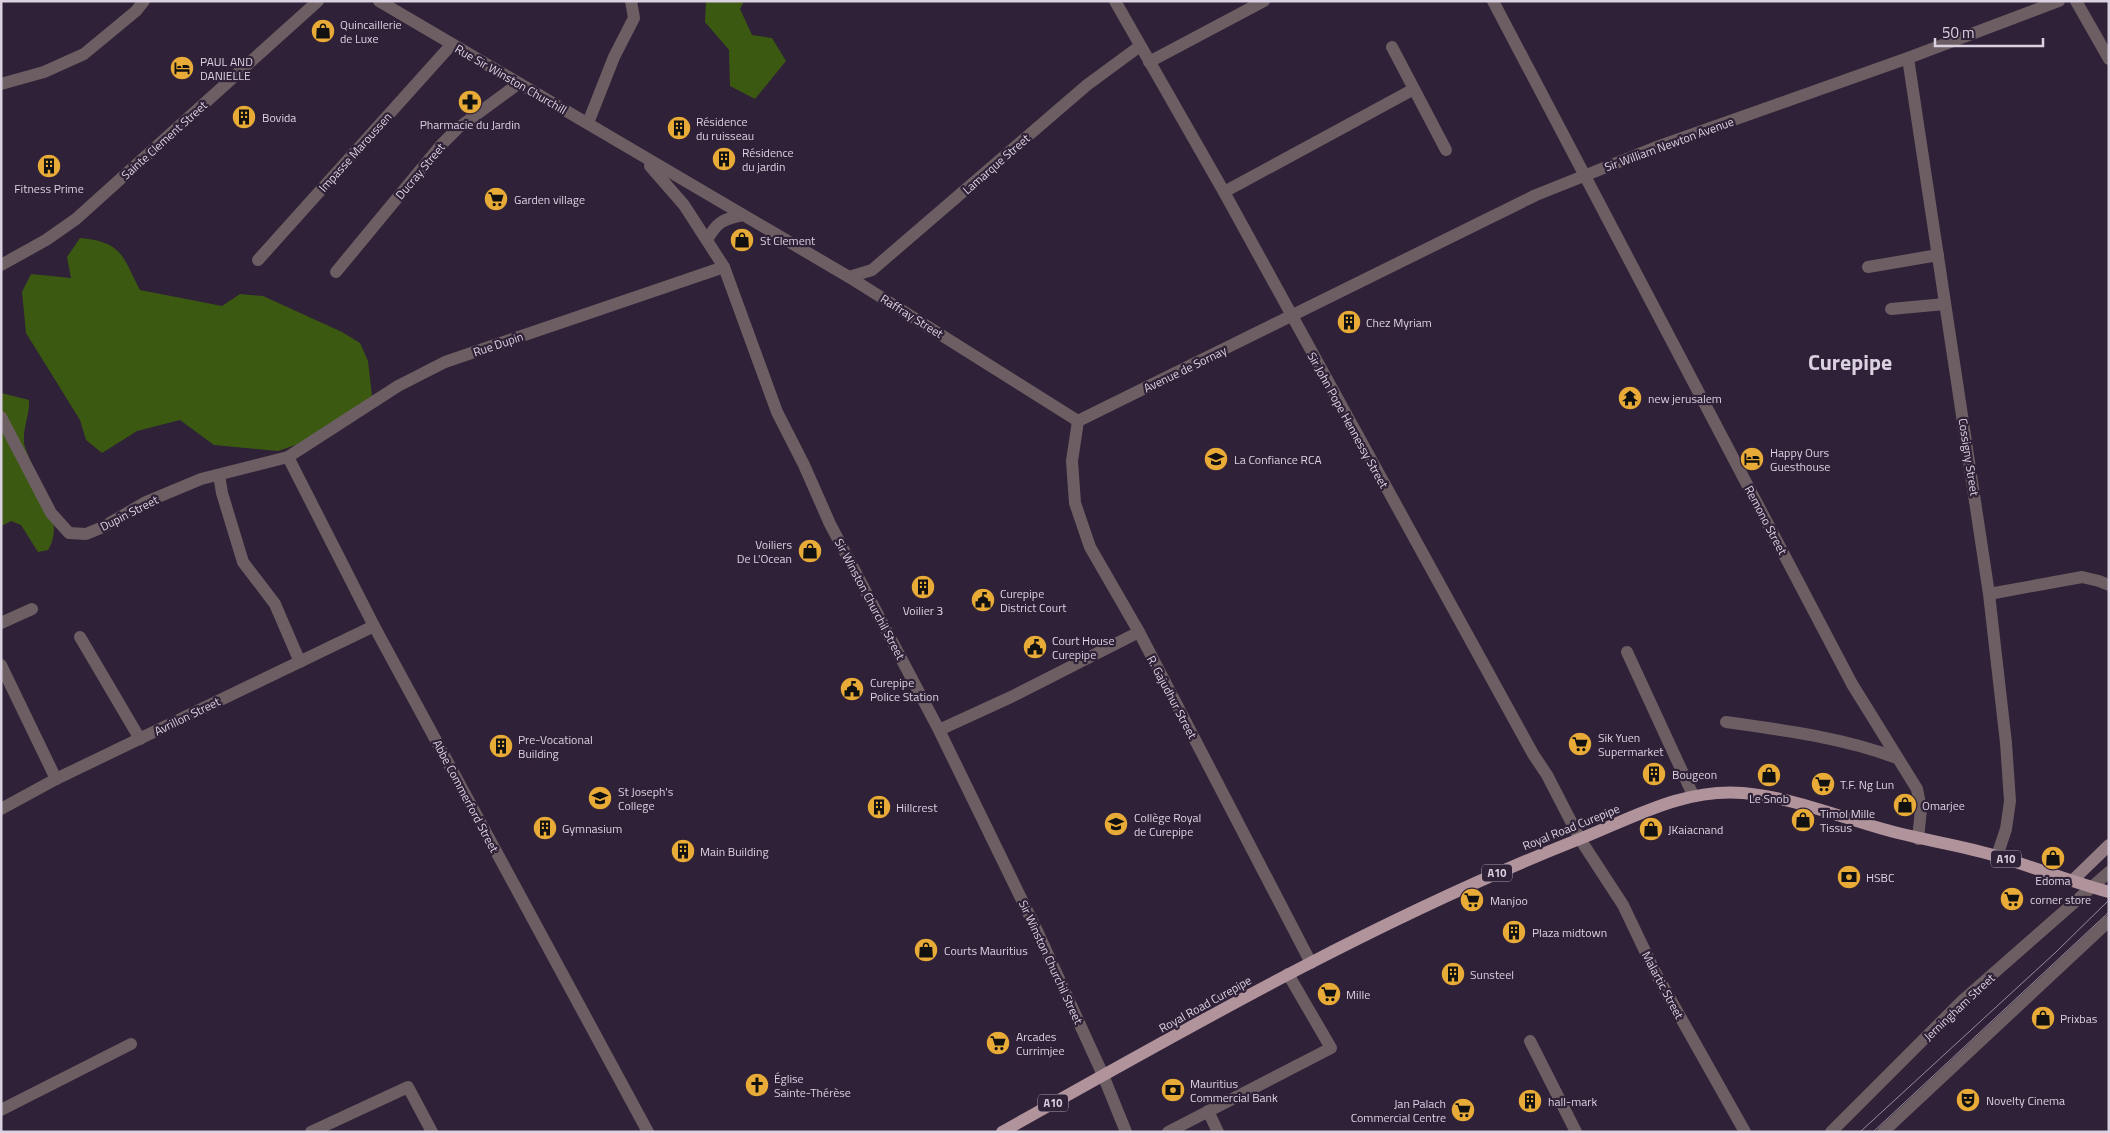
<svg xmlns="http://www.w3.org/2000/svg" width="2110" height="1133" viewBox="0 0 2110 1133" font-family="'Titillium Web',sans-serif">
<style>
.forest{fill:#3c5912}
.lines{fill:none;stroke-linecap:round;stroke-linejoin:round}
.minor{stroke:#6c5e62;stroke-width:12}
.tertiary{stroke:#6c5e62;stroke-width:12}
.secondary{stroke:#937c83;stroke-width:12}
.primary{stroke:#b1939c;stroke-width:12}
.tram{stroke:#978c9d;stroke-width:1}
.labels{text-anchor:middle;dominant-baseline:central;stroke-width:4.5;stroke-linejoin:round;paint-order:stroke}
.shield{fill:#2f2137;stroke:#a79dae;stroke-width:1}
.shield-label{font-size:11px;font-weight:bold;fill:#dbd2e1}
.poi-label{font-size:12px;fill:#dbd2e1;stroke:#2f2137;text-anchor:start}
.street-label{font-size:12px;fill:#dbd2e1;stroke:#2f2137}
.town-label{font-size:22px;font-weight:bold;fill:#dbd2e1;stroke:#2f2137}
</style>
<rect width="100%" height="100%" fill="#2f2137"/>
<!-- forest -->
<g class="forest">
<path d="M 706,1 L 744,1 L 740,9 L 752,35 L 772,38 L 786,61 L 755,99 L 730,86 L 729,50 L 705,22 Z"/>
<path d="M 80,238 C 123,242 122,256 140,290 L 222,306 L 240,294 L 263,296 L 342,332 L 360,343 L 368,361 L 372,396 L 319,437 L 278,451 L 214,445 L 180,420 L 137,431 L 102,453 L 86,440 L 80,420 L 26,333 L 22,292 L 31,274 L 71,278 L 67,257 Z"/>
<path d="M 1,393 L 29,400 C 30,414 23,427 24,442 C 24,447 28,454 30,460 C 41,486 65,523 48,550 L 38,552 L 21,525 L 11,521 L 1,526 Z"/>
</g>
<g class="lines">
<!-- minor -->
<g class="minor">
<path d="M 1115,1 L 1224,192 L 1533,754 L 1547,775 L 1580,839"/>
<path d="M 1493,1 L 1852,684 L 1917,789 L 1921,809 L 1918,839"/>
<path d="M 2076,1 L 2109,59"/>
<path d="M 1392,47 L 1446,150"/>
<path d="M 1908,58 L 1989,594 L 2006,743 L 2010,801 L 2006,829 L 1997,856"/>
<path d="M 1149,62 L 1264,1"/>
<path d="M 1,84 L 44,72 L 84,54 L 136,11 L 144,1"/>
<path d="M 588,123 L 614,57 L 634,18 L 631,1"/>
<path d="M 1224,192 L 1414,89"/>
<path d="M 258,260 L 452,44"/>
<path d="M 1,265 L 46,240 L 76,219 L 318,1"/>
<path d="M 1868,267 L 1938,255"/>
<path d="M 336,272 L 441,145 L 458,128 L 518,84"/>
<path d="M 849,277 L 872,270 L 1087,85 L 1140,46"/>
<path d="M 1891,309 L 1945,304"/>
<path d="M 1,417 L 51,513 L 69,533 L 86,534 L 103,527 L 146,502 L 201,479 L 288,457 L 398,386 L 445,362 L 724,267"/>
<path d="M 1078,421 L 1072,461 L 1075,503 L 1090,547 L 1139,632 L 1311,963"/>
<path d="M 288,457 L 374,626 L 648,1132"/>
<path d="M 219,475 L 222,493 L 243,562 L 275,604 L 300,662"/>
<path d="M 1989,594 L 2082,577 L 2099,581 L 2109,585"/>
<path d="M 1,623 L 32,609"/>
<path d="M 80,637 L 140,739"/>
<path d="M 1627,652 L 1693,795"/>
<path d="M 1,665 L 56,779"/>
<path d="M 1726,722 C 1784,730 1843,738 1897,758"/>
<path d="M 939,730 L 1011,697 L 1139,632"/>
<path d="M 1,809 L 56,779 L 374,626"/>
<path d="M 1530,1041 L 1576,1132"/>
<path d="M 1,1110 L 131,1044"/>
<path d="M 1208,1111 L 1218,1132"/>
<path d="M 311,1132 L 408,1087 L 432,1132"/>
<path d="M 1168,1132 L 1331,1048 L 1288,974"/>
</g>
<!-- tertiary -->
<g class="tertiary">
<path d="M 379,1 L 849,277 L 1078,421 L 1536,195 L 1654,148 L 1908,58 L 2059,1"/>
<path d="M 650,166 L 684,205 L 724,267 L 777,412 L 804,465 L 830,524 L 939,730 L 1038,933 L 1103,1075 L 1126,1132"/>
<path d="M 707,240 C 717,222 723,219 743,215"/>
<path d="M 1580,839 L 1623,905 L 1655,972 L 1745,1132"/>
<path d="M 1831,1132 L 1962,1001 L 2109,872"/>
<path d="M 1883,1132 L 2109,921"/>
</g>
<!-- secondary -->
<path class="secondary" d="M 2072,881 L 2109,845"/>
<!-- primary -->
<path class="primary" d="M 1002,1132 C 1189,1027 1377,919 1577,840 C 1631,819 1682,788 1743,793 C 1790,797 1837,816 1883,829 C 1921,840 1962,845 2000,857 C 2036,868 2072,882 2109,892"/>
<!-- tram -->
<g class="tram">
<path d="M 1860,1132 L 2056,952 L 2109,900"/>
<path d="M 1873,1132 L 2109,912"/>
</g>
</g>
<!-- icons -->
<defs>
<g id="shop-disc" transform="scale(1.25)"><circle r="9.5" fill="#e8ab37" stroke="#2f2137"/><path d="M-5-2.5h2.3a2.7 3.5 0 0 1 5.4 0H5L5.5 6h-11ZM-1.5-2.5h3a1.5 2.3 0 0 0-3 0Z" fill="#111"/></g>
<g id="hotel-disc" transform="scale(1.25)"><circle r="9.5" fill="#e8ab37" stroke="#2f2137"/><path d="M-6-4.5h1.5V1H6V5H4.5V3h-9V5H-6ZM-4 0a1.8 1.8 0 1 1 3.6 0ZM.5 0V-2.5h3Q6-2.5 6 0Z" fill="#111"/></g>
<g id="pharmacy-disc" transform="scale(1.25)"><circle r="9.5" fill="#e8ab37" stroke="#2f2137"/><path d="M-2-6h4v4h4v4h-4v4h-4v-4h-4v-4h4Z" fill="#111"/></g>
<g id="building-disc" transform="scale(1.25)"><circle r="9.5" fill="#e8ab37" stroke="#2f2137"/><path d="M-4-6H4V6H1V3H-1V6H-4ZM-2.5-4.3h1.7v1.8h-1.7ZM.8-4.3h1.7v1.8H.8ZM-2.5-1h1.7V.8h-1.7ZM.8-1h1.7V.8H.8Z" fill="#111"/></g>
<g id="supermarket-disc" transform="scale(1.25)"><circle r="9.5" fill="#e8ab37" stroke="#2f2137"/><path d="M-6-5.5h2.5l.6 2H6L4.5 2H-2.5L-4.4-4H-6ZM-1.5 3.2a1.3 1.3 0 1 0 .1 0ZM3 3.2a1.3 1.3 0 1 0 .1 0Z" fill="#111"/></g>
<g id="temple-disc" transform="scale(1.25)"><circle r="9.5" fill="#e8ab37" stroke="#2f2137"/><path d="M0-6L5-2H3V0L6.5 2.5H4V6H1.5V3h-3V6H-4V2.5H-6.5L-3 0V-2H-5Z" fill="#111"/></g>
<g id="school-disc" transform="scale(1.25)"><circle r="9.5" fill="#e8ab37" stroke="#2f2137"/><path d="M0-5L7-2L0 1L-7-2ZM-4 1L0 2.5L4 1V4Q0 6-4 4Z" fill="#111"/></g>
<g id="civic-disc" transform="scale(1.25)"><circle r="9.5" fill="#e8ab37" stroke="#2f2137"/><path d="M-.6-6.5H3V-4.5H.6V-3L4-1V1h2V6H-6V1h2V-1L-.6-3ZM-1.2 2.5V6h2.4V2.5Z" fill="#111"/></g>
<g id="university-disc" transform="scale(1.25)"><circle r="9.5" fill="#e8ab37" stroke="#2f2137"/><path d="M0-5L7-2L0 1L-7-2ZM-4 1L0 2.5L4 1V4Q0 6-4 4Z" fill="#111"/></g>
<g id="bank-disc" transform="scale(1.25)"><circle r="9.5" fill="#e8ab37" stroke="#2f2137"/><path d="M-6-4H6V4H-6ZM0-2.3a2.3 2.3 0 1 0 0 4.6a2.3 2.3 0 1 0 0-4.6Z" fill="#111"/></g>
<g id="church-disc" transform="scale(1.25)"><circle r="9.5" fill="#e8ab37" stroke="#2f2137"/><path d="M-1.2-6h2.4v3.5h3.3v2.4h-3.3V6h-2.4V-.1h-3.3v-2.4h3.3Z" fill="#111"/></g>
<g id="theatre-disc" transform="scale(1.25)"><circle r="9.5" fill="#e8ab37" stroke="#2f2137"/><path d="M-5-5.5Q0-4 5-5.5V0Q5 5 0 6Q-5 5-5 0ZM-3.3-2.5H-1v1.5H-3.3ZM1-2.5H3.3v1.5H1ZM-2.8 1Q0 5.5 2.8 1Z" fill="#111"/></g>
</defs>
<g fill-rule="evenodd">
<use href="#shop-disc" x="323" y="31"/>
<use href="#hotel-disc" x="182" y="68"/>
<use href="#pharmacy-disc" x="470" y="102"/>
<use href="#building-disc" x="244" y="117"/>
<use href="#building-disc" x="679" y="128"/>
<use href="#building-disc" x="724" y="159"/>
<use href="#building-disc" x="49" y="166"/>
<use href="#supermarket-disc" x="496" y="199"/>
<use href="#shop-disc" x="742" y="240"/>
<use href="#building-disc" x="1349" y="322"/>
<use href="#temple-disc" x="1630" y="398"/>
<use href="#school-disc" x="1216" y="459"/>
<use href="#hotel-disc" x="1752" y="459"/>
<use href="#shop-disc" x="810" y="551"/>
<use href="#building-disc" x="923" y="587"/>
<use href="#civic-disc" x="983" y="600"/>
<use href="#civic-disc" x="1035" y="647"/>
<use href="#civic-disc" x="852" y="689"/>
<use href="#supermarket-disc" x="1580" y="744"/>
<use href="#building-disc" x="501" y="746"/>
<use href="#building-disc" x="1654" y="774"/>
<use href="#shop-disc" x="1769" y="775"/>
<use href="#supermarket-disc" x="1823" y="784"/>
<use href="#school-disc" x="600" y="798"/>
<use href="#shop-disc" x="1905" y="805"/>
<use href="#building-disc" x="879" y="807"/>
<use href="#shop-disc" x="1803" y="820"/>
<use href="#university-disc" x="1116" y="824"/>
<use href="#building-disc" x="545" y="828"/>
<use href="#shop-disc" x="1651" y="829"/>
<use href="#building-disc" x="683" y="851"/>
<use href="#shop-disc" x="2053" y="858"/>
<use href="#bank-disc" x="1849" y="877"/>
<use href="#supermarket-disc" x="2012" y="899"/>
<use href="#supermarket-disc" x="1472" y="900"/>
<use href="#building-disc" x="1514" y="932"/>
<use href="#shop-disc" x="926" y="950"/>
<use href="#building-disc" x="1453" y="974"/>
<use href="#supermarket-disc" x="1329" y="994"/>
<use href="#shop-disc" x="2043" y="1018"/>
<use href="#supermarket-disc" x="998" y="1043"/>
<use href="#church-disc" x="757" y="1085"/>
<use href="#bank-disc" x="1173" y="1090"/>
<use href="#theatre-disc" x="1968" y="1100"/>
<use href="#building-disc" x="1530" y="1101"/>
<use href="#supermarket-disc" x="1463" y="1110"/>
</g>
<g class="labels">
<!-- shield labels -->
<g class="shield">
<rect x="1991" y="850.5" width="30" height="17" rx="4"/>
<rect x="1482" y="864.5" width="30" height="17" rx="4"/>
<rect x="1038" y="1094.5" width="30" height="17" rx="4"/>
</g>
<g class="shield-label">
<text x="2006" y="859">A10</text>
<text x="1497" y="873">A10</text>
<text x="1053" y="1103">A10</text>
</g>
<!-- poi labels -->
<g class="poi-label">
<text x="340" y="24">Quincaillerie<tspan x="340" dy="14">de Luxe</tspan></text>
<text x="200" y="61">PAUL AND<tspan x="200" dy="14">DANIELLE</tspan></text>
<text x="262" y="117">Bovida</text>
<text x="696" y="121">Résidence<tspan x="696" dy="14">du ruisseau</tspan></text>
<text x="470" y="124" text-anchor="middle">Pharmacie du Jardin</text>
<text x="742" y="152">Résidence<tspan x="742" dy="14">du jardin</tspan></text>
<text x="49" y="188" text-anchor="middle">Fitness Prime</text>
<text x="514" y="199">Garden village</text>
<text x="760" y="240">St Clement</text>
<text x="1366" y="322">Chez Myriam</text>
<text x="1648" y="398">new jerusalem</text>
<text x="1770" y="452">Happy Ours<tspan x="1770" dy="14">Guesthouse</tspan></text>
<text x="1234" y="459">La Confiance RCA</text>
<text x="792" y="544" text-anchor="end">Voiliers<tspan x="792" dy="14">De L'Ocean</tspan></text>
<text x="1000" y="593">Curepipe<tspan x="1000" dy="14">District Court</tspan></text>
<text x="923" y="610" text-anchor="middle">Voilier 3</text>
<text x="1052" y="640">Court House<tspan x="1052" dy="14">Curepipe</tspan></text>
<text x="870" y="682">Curepipe<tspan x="870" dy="14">Police Station</tspan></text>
<text x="1598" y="737">Sik Yuen<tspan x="1598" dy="14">Supermarket</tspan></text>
<text x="518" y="739">Pre-Vocational<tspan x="518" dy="14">Building</tspan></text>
<text x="1672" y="774">Bougeon</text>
<text x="1840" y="784">T.F. Ng Lun</text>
<text x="618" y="791">St Joseph's<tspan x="618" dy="14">College</tspan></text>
<text x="1769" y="798" text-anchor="middle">Le Snob</text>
<text x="1922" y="805">Omarjee</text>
<text x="896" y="807">Hillcrest</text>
<text x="1820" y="813">Timol Mille<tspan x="1820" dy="14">Tissus</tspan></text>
<text x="1134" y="817">Collège Royal<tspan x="1134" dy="14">de Curepipe</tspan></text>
<text x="562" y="828">Gymnasium</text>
<text x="1668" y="829">JKaiacnand</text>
<text x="700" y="851">Main Building</text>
<text x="1866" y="877">HSBC</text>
<text x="2053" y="880" text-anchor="middle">Edoma</text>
<text x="2030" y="899">corner store</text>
<text x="1490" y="900">Manjoo</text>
<text x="1532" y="932">Plaza midtown</text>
<text x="944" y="950">Courts Mauritius</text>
<text x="1470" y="974">Sunsteel</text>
<text x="1346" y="994">Mille</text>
<text x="2060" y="1018">Prixbas</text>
<text x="1016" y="1036">Arcades<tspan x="1016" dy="14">Currimjee</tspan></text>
<text x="774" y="1078">Église<tspan x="774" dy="14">Sainte-Thérèse</tspan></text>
<text x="1190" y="1083">Mauritius<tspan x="1190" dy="14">Commercial Bank</tspan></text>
<text x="1986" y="1100">Novelty Cinema</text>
<text x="1548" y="1101">hall-mark</text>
<text x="1446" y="1103" text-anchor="end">Jan Palach<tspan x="1446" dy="14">Commercial Centre</tspan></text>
</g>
<!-- street labels -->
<g class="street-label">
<text transform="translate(511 79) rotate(30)">Rue Sir Winston Churchill</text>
<text transform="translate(164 140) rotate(-42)">Sainte Clement Street</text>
<text transform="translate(1669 144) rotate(-20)">Sir William Newton Avenue</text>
<text transform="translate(355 152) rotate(-48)">Impasse Maroussen</text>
<text transform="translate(996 164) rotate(-41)">Lamarque Street</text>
<text transform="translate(420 171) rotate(-50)">Ducray Street</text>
<text transform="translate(912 316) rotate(32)">Raffray Street</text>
<text transform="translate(498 344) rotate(-19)">Rue Dupin</text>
<text transform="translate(1185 369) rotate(-26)">Avenue de Sornay</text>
<text transform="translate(1348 420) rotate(61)">Sir John Pope Hennessy Street</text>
<text transform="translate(1969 457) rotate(81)">Cossigny Street</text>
<text transform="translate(129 513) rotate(-27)">Dupin Street</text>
<text transform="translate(1766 520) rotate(62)">Remono Street</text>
<text transform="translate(870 599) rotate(62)">Sir Winston Churchil Street</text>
<text transform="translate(1172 697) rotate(62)">R. Gajudhur Street</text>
<text transform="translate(187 716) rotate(-26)">Avrillon Street</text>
<text transform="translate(466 796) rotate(62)">Abbe Commerford Street</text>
<text transform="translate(1571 827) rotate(-22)">Royal Road Curepipe</text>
<text transform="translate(1051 962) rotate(65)">Sir Winston Churchil Street</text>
<text transform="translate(1663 985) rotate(62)">Malartic Street</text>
<text transform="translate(1205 1004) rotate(-29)">Royal Road Curepipe</text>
<text transform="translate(1959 1007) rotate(-43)">Jerningham Street</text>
</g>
<!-- town labels -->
<g class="town-label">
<text x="1850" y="362">Curepipe</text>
</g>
</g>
<!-- border -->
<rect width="2110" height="1133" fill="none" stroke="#dbd2e1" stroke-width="5"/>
<!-- scale -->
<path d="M1935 38v8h108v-8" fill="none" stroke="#dbd2e1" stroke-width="2.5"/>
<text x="1942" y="38" font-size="15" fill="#dbd2e1" stroke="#2f2137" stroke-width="4" paint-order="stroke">50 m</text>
</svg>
